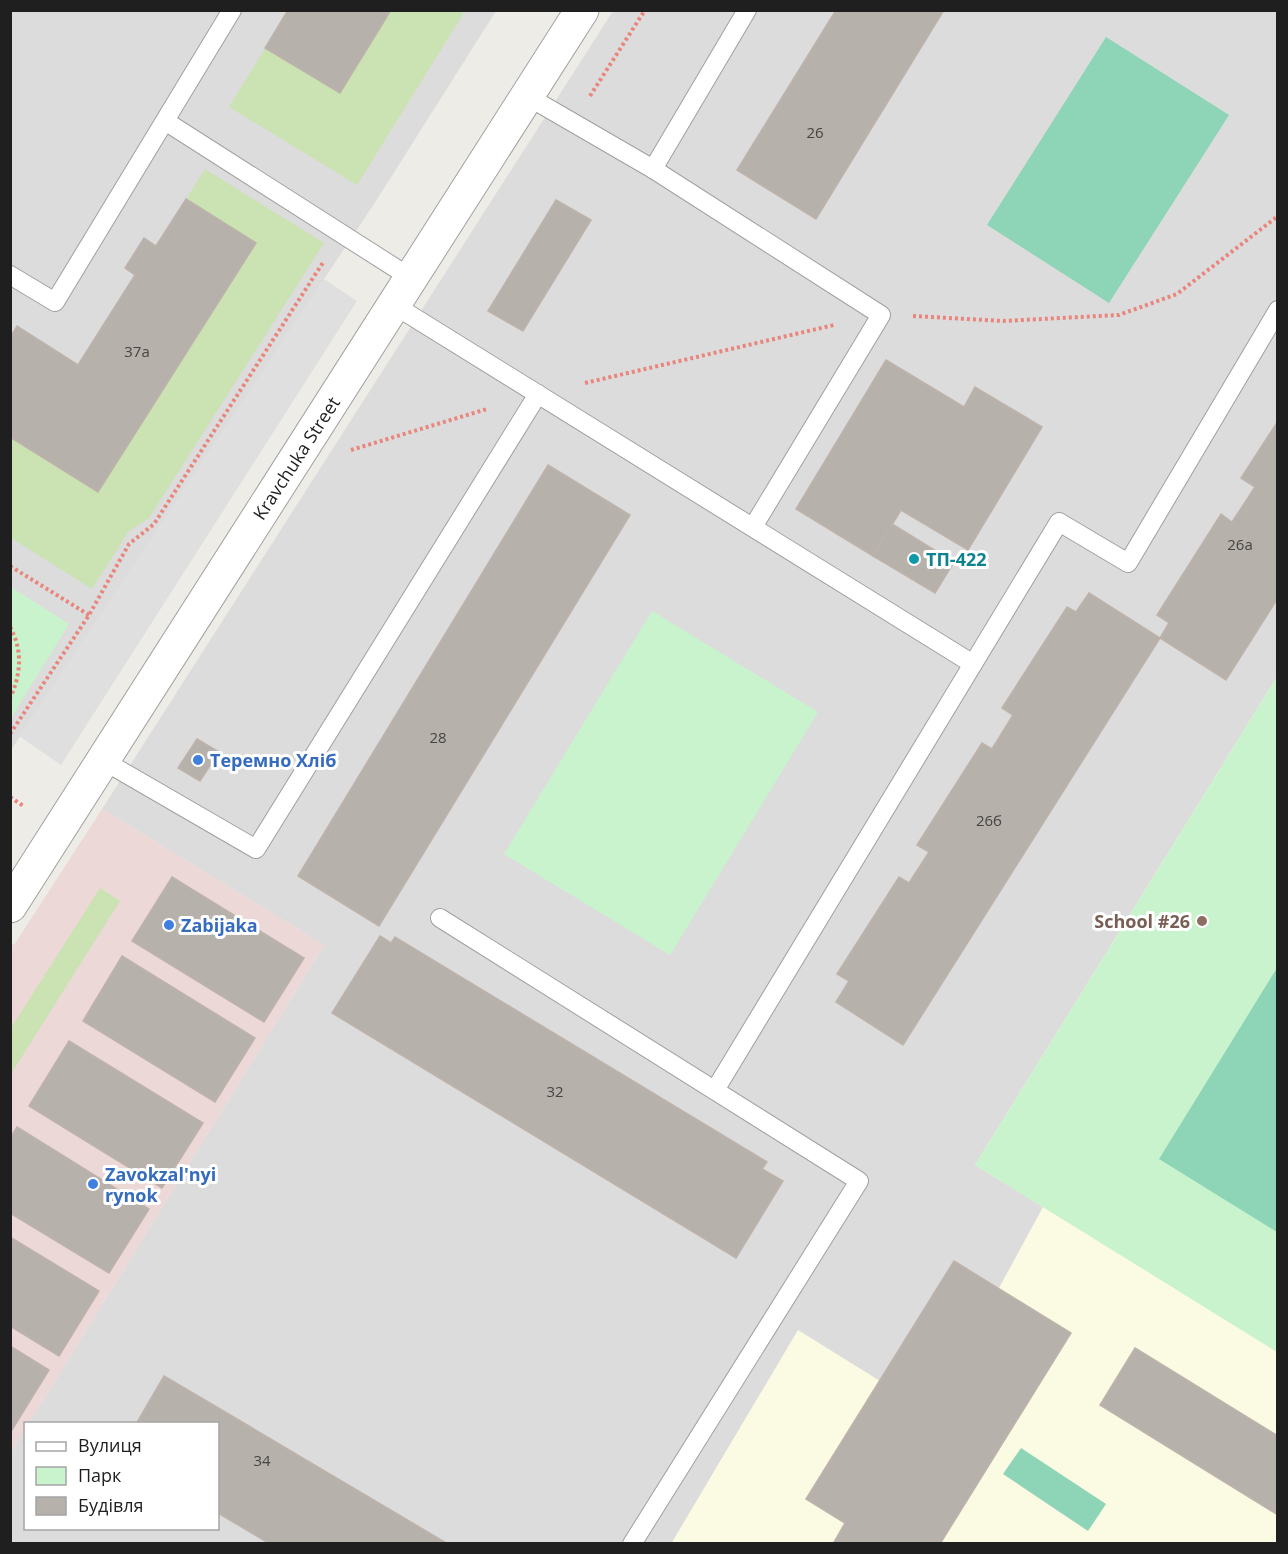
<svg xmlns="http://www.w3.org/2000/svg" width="1288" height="1554" viewBox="0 0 1288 1554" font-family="'Open Sans',sans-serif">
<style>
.residential{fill:#dddcdc}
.commercial{fill:#edd8d8}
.education{fill:#fbfbe3}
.grass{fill:#cbe2b3}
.park{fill:#c9f3cc}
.pitch{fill:#8ed4b7}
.parking{fill:#dfdfdf}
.building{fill:#b7b1ac;stroke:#beb3ab;stroke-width:1.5}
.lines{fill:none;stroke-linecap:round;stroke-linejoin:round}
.service-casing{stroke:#a0a0a0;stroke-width:20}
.tertiary-casing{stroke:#a0a0a0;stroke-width:35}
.path{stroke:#e8867d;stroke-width:4;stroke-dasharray:3 3;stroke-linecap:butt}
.service{stroke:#fff;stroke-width:18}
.tertiary{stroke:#fff;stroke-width:33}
.culture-dot{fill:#0f9aa8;stroke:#fff;stroke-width:2}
.shop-dot{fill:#3f7fe0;stroke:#fff;stroke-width:2}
.education-dot{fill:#8d6e63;stroke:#fff;stroke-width:2}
.labels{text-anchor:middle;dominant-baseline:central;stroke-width:6;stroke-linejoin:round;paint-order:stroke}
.number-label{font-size:15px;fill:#454442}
.street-label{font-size:18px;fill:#1f1f1f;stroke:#fff}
.culture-label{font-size:18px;font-weight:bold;fill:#0d838f;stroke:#fff;text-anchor:start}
.shop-label{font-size:18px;font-weight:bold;fill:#366cbe;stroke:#fff;text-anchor:start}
.education-label{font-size:18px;font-weight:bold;fill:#785e54;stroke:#fff;text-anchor:end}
</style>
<rect width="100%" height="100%" fill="#eeece6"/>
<!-- residential -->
<g class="residential">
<path d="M 11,11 L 496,11 L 376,201 L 11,750 Z"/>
<path d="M 613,11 L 1277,11 L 1277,1543 L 11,1544 L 11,1448 L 13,1449 L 25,1429 L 26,1528 L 218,1528 L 218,1424 L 29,1423 L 324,945 L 102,809 Z"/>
</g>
<!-- commercial -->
<path class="commercial" d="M 102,809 L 324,945 L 29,1423 L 26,1424 L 25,1429 L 13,1449 L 11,1448 L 11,943 L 14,945 Z"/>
<!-- education -->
<path class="education" d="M 1277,677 L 1277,1543 L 671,1544 L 798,1330 L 880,1381 L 954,1261 L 999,1288 L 1043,1207 L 975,1165 Z"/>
<!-- grass -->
<g class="grass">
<path d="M 391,11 L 465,11 L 357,185 L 229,107 L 265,48 L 340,93 Z"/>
<path d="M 205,169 L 324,243 L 149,518 L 129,531 L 92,589 L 11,538 L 10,437 L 98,492 L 256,244 L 186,199 Z"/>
<path d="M 100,888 L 120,901 L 11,1074 L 11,1028 Z"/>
</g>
<!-- park -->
<g class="park">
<path d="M 11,587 L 69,624 L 11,718 Z"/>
<path d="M 652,611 L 818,712 L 670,955 L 504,854 Z"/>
<path d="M 1277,677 L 1277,1352 L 975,1165 Z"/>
</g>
<!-- pitch -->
<g class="pitch">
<path d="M 1106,37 L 1229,115 L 1109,303 L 987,225 Z"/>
<path d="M 1277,968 L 1277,1232 L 1159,1159 Z"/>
<path d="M 1021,1448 L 1106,1504 L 1088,1531 L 1003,1474 Z"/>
</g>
<!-- parking -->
<path class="parking" d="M 324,279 L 357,301 L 61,765 L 19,736 Z"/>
<!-- building -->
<g class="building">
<path d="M 288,10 L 391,10 L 340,93 L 265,48 Z"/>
<path d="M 836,10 L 944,10 L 816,219 L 737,170 Z"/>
<path d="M 186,199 L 256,243 L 98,492 L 10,437 L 10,338 L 17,326 L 78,365 L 135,275 L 125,268 L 144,238 L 156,246 Z"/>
<path d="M 556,200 L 591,220 L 523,331 L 488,311 Z"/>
<path d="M 886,360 L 964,407 L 975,387 L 1042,427 L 968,550 L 901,510 L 873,556 L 796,509 Z"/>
<path d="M 1278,421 L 1278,598 L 1226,680 L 1160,638 L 1169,623 L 1157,615 L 1221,514 L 1232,522 L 1255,487 L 1241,478 Z"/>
<path d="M 548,465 L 630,515 L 379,926 L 298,876 Z"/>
<path d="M 892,524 L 954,562 L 935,593 L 873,556 Z"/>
<path d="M 1089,593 L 1160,638 L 903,1045 L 836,1002 L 849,981 L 837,974 L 899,877 L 909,883 L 929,852 L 917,845 L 982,743 L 992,749 L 1013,715 L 1002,708 L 1067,607 L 1076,612 Z"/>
<path d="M 197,739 L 219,752 L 200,781 L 178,768 Z"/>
<path d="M 172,877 L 304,958 L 264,1022 L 132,941 Z"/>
<path d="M 380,936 L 391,943 L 395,937 L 767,1162 L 762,1169 L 783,1181 L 736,1258 L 332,1013 Z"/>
<path d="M 122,956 L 255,1038 L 215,1102 L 83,1021 Z"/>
<path d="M 69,1041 L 203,1123 L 162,1188 L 29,1106 Z"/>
<path d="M 17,1127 L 149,1209 L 109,1273 L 10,1213 L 10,1138 Z"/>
<path d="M 10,1237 L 99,1291 L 59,1356 L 10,1326 Z"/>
<path d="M 954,1261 L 1071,1333 L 940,1544 L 833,1544 L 845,1523 L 806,1499 Z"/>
<path d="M 10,1346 L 49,1370 L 10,1433 Z"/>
<path d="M 1135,1348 L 1278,1436 L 1278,1515 L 1100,1405 Z"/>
<path d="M 164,1376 L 232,1416 L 448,1544 L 270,1544 L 218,1513 L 218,1424 L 136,1424 Z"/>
</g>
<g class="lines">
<!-- service casing -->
<g class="service-casing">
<g id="service">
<path d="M 527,96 L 653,169 L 881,315 L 753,527"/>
<path d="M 165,121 L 411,278"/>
<path d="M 653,169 L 747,10"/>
<path d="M 10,275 L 55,302 L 232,10"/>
<path d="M 394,305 L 973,664"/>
<path d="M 104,761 L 256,849 L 538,394"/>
<path d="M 440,918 L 859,1181 L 632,1544"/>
<path d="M 715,1090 L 1059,522 L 1128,563 L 1278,310"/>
</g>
</g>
<!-- tertiary casing -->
<g class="tertiary-casing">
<path id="tertiary" d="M 10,906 L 582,10"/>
</g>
<!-- path -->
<g class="path">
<path d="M 590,96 L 645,10"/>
<path d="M 913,316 L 1003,321 L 1119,315 L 1177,294 L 1278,216"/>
<path d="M 585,383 L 834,325"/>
<path d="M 351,450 L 487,409"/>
<path d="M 10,566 L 89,615"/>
<path d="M 10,627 C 23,650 21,675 10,698"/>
<path d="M 10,734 L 89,615 L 129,544 L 154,524 L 324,261"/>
<path d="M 10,797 L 25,807"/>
</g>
<!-- service -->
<use href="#service" class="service"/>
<!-- tertiary -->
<use href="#tertiary" class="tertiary"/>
</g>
<!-- markers -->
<circle class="culture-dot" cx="914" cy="559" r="6"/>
<g class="shop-dot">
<circle cx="198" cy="760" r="6"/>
<circle cx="169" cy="925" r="6"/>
<circle cx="93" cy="1184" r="6"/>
</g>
<circle class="education-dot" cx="1202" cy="921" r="6"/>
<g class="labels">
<!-- number labels -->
<g class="number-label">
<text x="815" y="132">26</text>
<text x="137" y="351">37а</text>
<text x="1240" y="544">26а</text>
<text x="438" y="737">28</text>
<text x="989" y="820">26б</text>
<text x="555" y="1091">32</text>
<text x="262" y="1460">34</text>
</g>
<!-- street labels -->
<g class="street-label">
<text transform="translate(296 458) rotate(-57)">Kravchuka Street</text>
</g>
<!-- culture labels -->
<g class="culture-label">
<text x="926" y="559">ТП-422</text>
</g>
<!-- shop labels -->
<g class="shop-label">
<text x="210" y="760">Теремно Хліб</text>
<text x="181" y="925">Zabijaka</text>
<text x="105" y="1174">Zavokzal'nyi<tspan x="105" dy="21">rynok</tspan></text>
</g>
<!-- education labels -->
<g class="education-label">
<text x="1190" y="921">School #26</text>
</g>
</g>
<!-- border -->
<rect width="1288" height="1554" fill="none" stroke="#1f1f1f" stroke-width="24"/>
<!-- legend -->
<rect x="24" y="1422" width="195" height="108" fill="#ffffff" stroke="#a5a5a5" stroke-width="1.5"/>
<rect x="36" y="1442" width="30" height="9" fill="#ffffff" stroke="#a5a5a5" stroke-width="1.5"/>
<text x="78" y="1452" font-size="18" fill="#1f1f1f">Вулиця</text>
<rect x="36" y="1467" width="30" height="18" fill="#c9f3cc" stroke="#a5a5a5" stroke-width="1.5"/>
<text x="78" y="1482" font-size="18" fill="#1f1f1f">Парк</text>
<rect x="36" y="1497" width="30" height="18" fill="#b7b1ac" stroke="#a5a5a5" stroke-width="1.5"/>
<text x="78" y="1512" font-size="18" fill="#1f1f1f">Будівля</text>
</svg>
